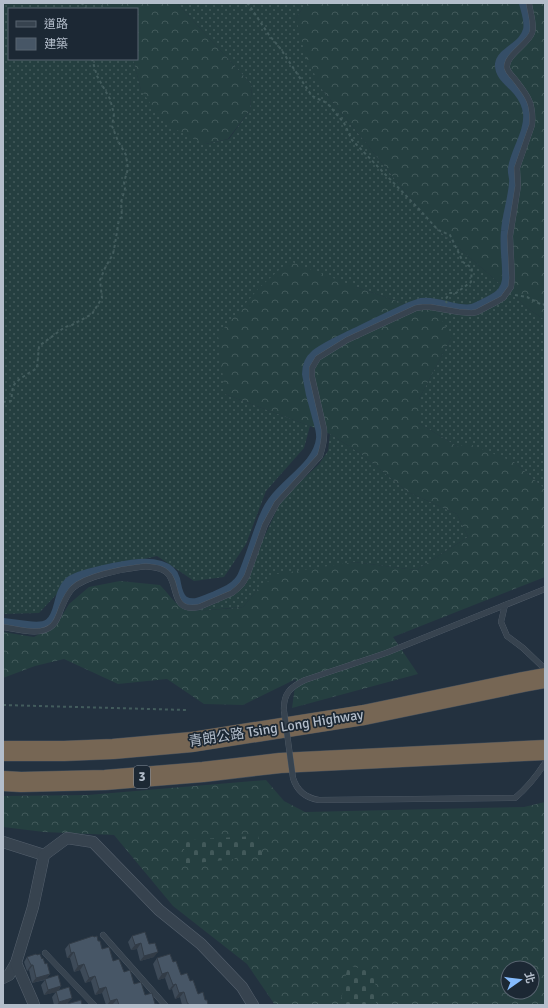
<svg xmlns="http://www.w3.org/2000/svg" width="548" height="1008" viewBox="0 0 548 1008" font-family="Signika,'Noto Sans TC',sans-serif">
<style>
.grass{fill:url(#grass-dots)}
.forest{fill:url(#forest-crowns);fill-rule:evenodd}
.cemetery{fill:url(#cemetery-stones)}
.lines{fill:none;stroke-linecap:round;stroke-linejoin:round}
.canal{stroke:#354e67;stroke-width:10}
.service-casing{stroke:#55606d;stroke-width:6}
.minor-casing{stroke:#55606d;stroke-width:12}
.motorway-casing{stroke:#424d5a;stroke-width:21}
.path{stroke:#435c5d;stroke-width:2;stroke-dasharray:3 3;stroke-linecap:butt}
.service{stroke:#37434f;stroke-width:5.5}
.minor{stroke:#37434f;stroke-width:11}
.motorway{stroke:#766654;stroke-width:20}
.service-bridge-casing{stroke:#55606d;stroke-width:6;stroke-linecap:butt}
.service-bridge{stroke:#37434f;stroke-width:5.5}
.wall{fill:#3d4a58}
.shaded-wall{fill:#323c47}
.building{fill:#475666;stroke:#323c47}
.labels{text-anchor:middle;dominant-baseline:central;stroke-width:3.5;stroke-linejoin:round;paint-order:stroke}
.shield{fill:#1c2834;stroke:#86909d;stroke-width:1}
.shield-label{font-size:13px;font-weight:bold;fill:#b3bdca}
.street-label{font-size:14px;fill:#b3bdca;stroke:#1c2834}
</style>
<defs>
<pattern id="grass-dots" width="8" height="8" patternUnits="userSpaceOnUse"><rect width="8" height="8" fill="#253f40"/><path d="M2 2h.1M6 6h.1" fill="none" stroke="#42595a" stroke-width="1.8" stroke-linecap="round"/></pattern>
<pattern id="forest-crowns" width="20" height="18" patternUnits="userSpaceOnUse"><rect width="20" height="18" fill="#253f40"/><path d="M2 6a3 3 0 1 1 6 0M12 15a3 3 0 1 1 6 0" fill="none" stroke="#42595a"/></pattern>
<pattern id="cemetery-stones" width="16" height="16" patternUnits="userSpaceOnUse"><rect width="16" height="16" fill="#253f40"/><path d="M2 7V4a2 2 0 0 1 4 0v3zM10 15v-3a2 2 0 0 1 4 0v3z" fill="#42595a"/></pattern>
</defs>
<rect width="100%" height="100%" fill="#23313f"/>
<!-- grass -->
<g class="grass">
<path d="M 3,3 L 101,3 L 106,9 L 9,9 L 9,59 L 133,59 L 141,90 L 205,144 L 229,139 L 250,110 L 252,85 L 177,3 L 306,3 L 296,18 L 323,91 L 354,128 L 430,223 L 530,310 L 545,320 L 545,489 L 514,462 L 458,447 L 419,423 L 419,399 L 451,338 L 414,307 L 356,287 L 225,394 L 310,426 L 304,448 L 266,491 L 246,544 L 224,577 L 194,581 L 157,556 L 75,575 L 39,613 L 3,614 Z"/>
<path d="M 330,434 L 361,454 L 408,492 L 457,514 L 468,537 L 416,570 L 354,562 L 257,590 L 243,607 L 197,611 L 219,602 L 246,584 L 260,546 L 282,499 L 319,464 L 328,451 Z"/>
</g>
<!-- forest -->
<g class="forest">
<path d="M 101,3 L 177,3 L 252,85 L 250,110 L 228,139 L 205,144 L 165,124 L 141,90 L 133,59 L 137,59 L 137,9 L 106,9 Z"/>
<path d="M 306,3 L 545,3 L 545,320 L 530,310 L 430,223 L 354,128 L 323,91 L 305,55 L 296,18 Z"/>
<path d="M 289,261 L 356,287 L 414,307 L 438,312 L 451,338 L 419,399 L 419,423 L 458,447 L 467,443 L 514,462 L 545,489 L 545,577 L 393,637 L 418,674 L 292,708 L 296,679 L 243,705 L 204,704 L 167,679 L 118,684 L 64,659 L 35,666 L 3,678 L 3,632 L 34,637 L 57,624 L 69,604 L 89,587 L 120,581 L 160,585 C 166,591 177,606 184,609 C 191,613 233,608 243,607 L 257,590 L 277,574 L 354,562 L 416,570 L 468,537 L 457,514 L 408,492 L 361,454 L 330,434 L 310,426 L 225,394 L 218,335 L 259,288 Z"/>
<path d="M 266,780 L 284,801 L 305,812 L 524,807 L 545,802 L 545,1005 L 275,1005 L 247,964 L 173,906 L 114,835 L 44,832 L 3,827 L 3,796 L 88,795 ZM 508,968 L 532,968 L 532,992 L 508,992 Z"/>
</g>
<!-- cemetery -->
<g class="cemetery">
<path d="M 258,836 L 263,856 L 186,864 L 183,840 Z"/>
<path d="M 348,965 L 375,973 L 376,1005 L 340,1005 Z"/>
</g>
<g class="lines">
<!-- canal -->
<path class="canal" d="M 3,623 C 11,624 19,625 27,626 C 48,629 54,624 59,604 C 61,596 63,588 69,582 C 77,574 126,565 139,564 C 152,563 171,565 175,579 C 177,587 177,596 184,601 C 194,607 204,600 213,597 C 224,592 236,588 242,577 C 249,561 254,544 260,528 C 263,519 267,509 273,501 C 287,481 318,465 321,439 C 322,430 318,422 316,413 C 312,400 309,387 307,374 C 307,368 309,360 315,355 C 324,347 343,339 355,333 C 370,326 385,318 401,311 C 407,308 414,305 421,303 C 438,300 455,312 472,309 C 479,307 485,303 491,300 C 500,296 506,290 507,280 C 508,263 504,247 506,231 C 507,215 513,199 514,183 C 515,178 512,173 513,168 C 516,150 530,132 528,113 C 527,105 523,97 518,91 C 512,83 499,76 500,64 C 502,51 524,47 528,30 C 530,21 526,11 524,3"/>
<!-- service casing -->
<g class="service-casing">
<g id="service">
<path d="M 505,605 L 501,622 L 507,636 L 523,648 L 545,669"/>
<path d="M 3,627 C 17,629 42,637 53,625 C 57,621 59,615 61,609 C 64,602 67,594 73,588 C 86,576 122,569 140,567 C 147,566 160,567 166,572 C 180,583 169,613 199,607 L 232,593 L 237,589 L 242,584 L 247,576 L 265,525 L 277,503 L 320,456 C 323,447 325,439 324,429 L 312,377 L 312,368 L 318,358 L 347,340 L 416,308 L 423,307 L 430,307 L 459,312 L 472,313 L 477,312 L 498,301 L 503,298 L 511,287 L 512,278 L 510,236 L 518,186 L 517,168 L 532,125 C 534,102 527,95 514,78 C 511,75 508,71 507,68 C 505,56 528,44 532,33 C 535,25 530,12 529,3"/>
<path d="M 284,711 C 283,694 290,687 305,680 L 386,653 L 545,589"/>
<path d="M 293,778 C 297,791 306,798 319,800 L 515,798 C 527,788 536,777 545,763"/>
<path d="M 103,935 L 165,1005"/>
<path d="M 45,953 L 94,1005"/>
</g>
</g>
<!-- minor casing -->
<g class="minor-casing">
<g id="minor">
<path d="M 3,842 L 44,855"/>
<path d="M 3,978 L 9,975 L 16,963"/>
<path d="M 34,1005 L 33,1002 L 16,963 L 33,907 L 44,855 L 67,838 L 93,842 L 159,910 L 201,944 L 242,987 L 253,1005"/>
</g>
</g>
<!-- motorway casing -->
<g class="motorway-casing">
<g id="motorway">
<path d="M 3,751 L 64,751 L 113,749 L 192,742 L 364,715 L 523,682 L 545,678"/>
<path d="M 3,781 L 21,782 L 105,780 L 203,772 L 280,763 L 545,750"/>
</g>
</g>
<!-- path -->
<g class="path">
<path d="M 81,3 L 85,6 L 86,9"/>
<path d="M 247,3 L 249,5 L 269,35 L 280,48 L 312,96 L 327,103 L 344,123 L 352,140 L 418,208 L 438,230 L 450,235 L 463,262 L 472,268 L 471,282 L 456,293 L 450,293 L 445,300 L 447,303"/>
<path d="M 515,295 L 527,297 L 542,305 L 545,304"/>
<path d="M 3,402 L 11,401 C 12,396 12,391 13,387 C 15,380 30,373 37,368 L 39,346 L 65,327 L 72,325 L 92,314 L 102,298 L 100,280 L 105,268 L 113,254 L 115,244 L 119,219 L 122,217 L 121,202 L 125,189 L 124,182 L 128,169 L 126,155 L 118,141 L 112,126 L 114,114 L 110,99 L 97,76 L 92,59"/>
<path d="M 3,705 L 187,710"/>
</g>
<!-- service -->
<use href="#service" class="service"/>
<!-- minor -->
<use href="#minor" class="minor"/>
<!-- motorway -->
<use href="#motorway" class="motorway"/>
<!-- service-bridge casing -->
<g class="service-bridge-casing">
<path id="service-bridge" d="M 284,711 L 293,778"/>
</g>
<!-- service-bridge -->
<use href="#service-bridge" class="service-bridge"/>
</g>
<!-- wall -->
<g class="wall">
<path d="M 132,936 L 149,944 L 154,957 L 140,961 L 137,949 L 131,950 L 128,942 Z"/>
<path d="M 94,937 L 98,941 L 102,949 L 113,961 L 145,995 L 155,1004 L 158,1005 L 113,1005 L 113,1004 L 106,1005 L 102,993 L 95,995 L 91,981 L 85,983 L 80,970 L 74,972 L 70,958 L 67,958 L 65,949 L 69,944 Z"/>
<path d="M 37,955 L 42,959 L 45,964 L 50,974 L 46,979 L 61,986 L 58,991 L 68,1003 L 82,1005 L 66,1005 L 67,1004 L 63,1005 L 54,1005 L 52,997 L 56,992 L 44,995 L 41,985 L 45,980 L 32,983 L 29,970 L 27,971 L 24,962 L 27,957 Z"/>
<path d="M 157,958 L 173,962 L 181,975 L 190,981 L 198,994 L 205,1000 L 208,1005 L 182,1005 L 180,997 L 175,999 L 172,989 L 169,990 L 165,978 L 158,980 L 153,964 Z"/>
</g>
<!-- shaded-wall -->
<g class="shaded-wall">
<path d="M 141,943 L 137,949 L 131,950 L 135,945 Z"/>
<path d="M 74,952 L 70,958 L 67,958 L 71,953 Z"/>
<path d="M 158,952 L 154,957 L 140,961 L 144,956 Z"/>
<path d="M 84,964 L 80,970 L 74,972 L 78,966 Z"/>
<path d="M 31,965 L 33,965 L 29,970 L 27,971 Z"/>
<path d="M 168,972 L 165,978 L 158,980 L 162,974 Z"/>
<path d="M 50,974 L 46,979 L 32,983 L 36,978 Z"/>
<path d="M 95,976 L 91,981 L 85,983 L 89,978 Z"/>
<path d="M 176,984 L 172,989 L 169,990 L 173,985 Z"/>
<path d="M 61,986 L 57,992 L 44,995 L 48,990 Z"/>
<path d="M 106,987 L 102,993 L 95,995 L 99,989 Z"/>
<path d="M 184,992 L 180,997 L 175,999 L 179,993 Z"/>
<path d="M 72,998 L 68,1003 L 63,1005 L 57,1005 L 59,1002 Z"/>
<path d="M 117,999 L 113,1004 L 107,1005 L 110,1001 Z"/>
</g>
<!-- building -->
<g class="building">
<path d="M 145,932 L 149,944 L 155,943 L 158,952 L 144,956 L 141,943 L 135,945 L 132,936 Z"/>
<path d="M 93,936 L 94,937 L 97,936 L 98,941 L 100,941 L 102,949 L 109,947 L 113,961 L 119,959 L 124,972 L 130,970 L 134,984 L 141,982 L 145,995 L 152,993 L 155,1004 L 157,1004 L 158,1005 L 119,1005 L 117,999 L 110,1001 L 106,987 L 99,989 L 95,976 L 89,978 L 84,964 L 78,966 L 74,952 L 71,953 L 69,944 Z"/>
<path d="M 36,954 L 37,955 L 40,954 L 42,959 L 43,958 L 45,964 L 47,963 L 50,974 L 36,978 L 33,965 L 31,965 L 27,957 Z"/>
<path d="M 170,954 L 173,962 L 176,961 L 181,975 L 187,973 L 190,981 L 193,980 L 198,994 L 203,992 L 205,1000 L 207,1000 L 208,1005 L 190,1005 L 189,1004 L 188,1004 L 187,1002 L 184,992 L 179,993 L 176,984 L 173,985 L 168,972 L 162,974 L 157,958 Z"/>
<path d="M 58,975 L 61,986 L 48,990 L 45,979 Z"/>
<path d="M 69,987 L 72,998 L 59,1002 L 56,991 Z"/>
<path d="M 81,1000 L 82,1005 L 68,1005 L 67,1004 Z"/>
</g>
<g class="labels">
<!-- shield labels -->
<rect class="shield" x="134" y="766" width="16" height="22" rx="3"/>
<g class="shield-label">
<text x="142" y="777">3</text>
</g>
<!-- street labels -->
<g class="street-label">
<text transform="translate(276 728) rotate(-9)">青朗公路 Tsing Long Highway</text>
</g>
</g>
<!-- border -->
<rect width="548" height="1008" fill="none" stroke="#b3bdca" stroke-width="8"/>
<!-- legend -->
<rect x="8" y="8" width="130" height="52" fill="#1c2834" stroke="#586470"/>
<rect x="16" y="21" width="20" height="6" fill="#37434f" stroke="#586470"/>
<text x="44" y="28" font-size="12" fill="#b3bdca">道路</text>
<rect x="16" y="38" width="20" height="12" fill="#475666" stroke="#586470"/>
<text x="44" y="48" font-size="12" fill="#b3bdca">建築</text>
<!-- north arrow -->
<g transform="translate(520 980) rotate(76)"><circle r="19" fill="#1c2834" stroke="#586470"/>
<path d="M0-3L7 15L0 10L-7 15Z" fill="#85bbfd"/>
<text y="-6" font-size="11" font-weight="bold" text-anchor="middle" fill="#b3bdca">北</text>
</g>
</svg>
